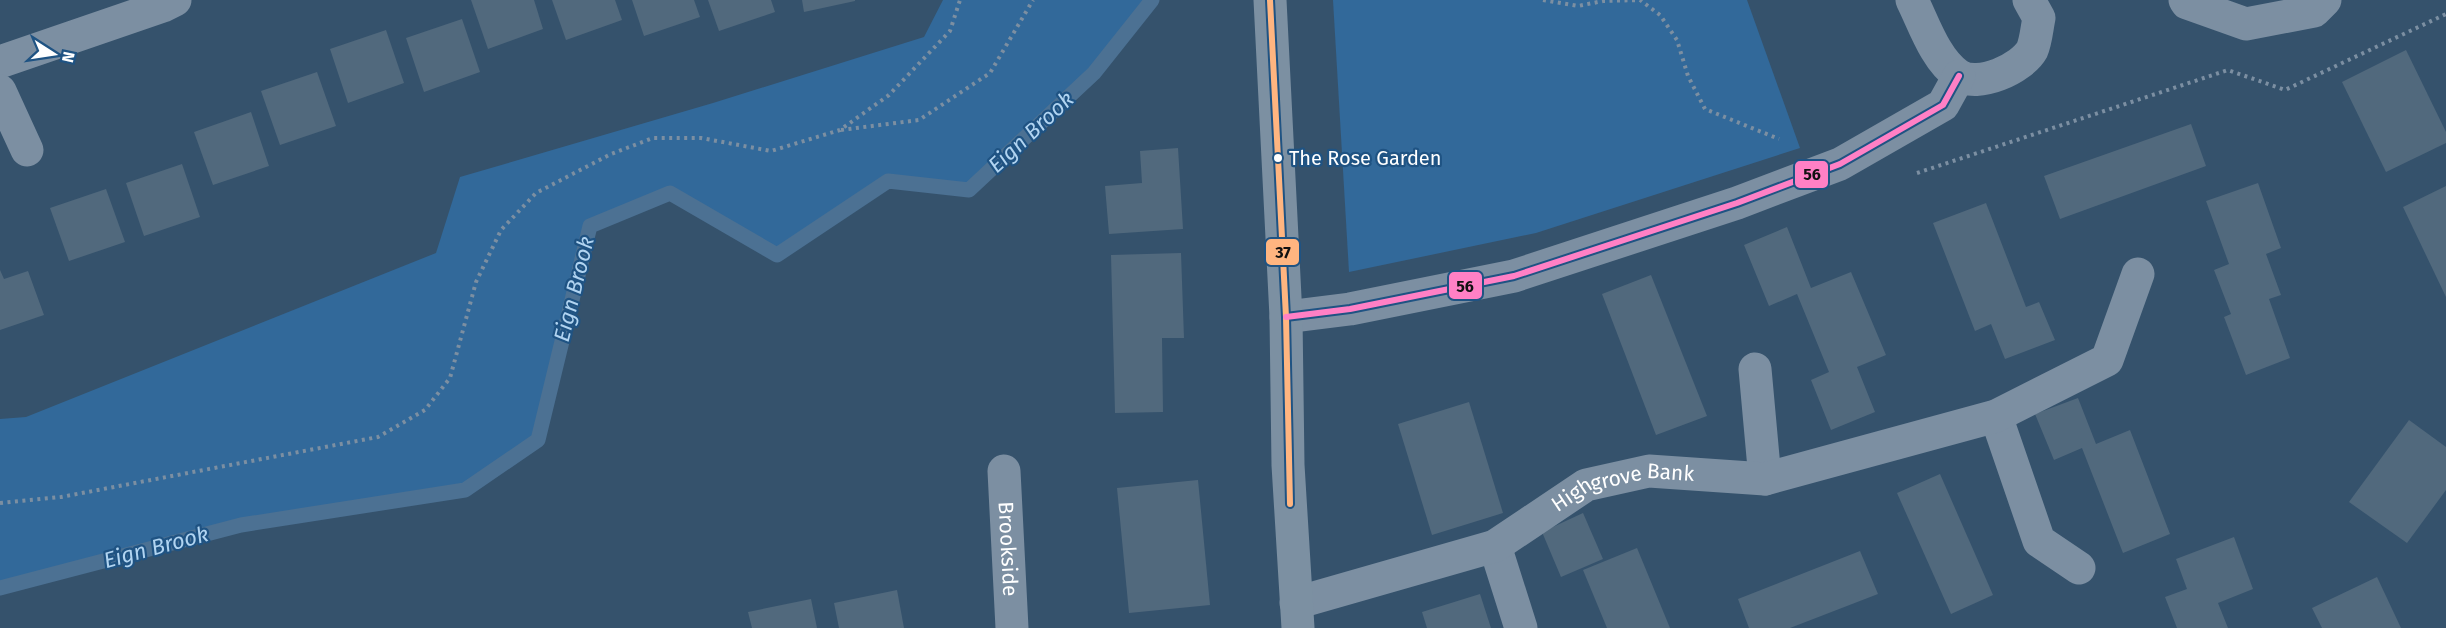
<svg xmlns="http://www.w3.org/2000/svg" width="2446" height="628" viewBox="0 0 2446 628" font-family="'Fira Sans',sans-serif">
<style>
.green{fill:#32699a}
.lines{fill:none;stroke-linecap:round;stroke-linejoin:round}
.stream{stroke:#4c7193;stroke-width:15}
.building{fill:#51697d}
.path{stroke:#7c8fa2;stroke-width:4;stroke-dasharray:3 4.5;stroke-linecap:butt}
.minor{stroke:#7c8fa2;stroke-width:33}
.highway{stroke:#7c90a2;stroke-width:33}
.bus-1-casing{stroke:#1f5383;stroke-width:10}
.bus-2-casing{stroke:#1f5383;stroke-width:10}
.bus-1{stroke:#ffb580;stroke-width:6}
.bus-2{stroke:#ff80c5;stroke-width:6}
.bus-dot{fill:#fff;stroke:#1f5383;stroke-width:2}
.labels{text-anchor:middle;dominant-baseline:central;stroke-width:4.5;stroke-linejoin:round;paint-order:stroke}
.bus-label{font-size:20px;fill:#fff;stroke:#1f5383;text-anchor:start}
.street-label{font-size:21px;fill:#fff;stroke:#1f5383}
.water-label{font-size:22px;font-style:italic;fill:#b1d4f1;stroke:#1f5383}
.line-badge{stroke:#1f5383;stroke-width:2}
.pale-badge-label{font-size:16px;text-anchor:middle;font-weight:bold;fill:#111}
</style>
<rect width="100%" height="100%" fill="#35526c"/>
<!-- green -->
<g class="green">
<path d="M 943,0 L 1152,0 L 1094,73 L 969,190 L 888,181 L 777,255 L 670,193 L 590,226 L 538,440 L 465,490 L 241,525 L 0,588 L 0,419 L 26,417 L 436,253 L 460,177 L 713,103 L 924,37 Z"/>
<path d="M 1333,0 L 1747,0 L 1800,148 L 1536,233 L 1349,272 Z"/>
</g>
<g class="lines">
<!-- stream -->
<path class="stream" d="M 0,588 L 241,525 L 465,490 L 538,440 L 590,226 L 670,193 L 777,255 L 888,181 L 969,190 L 1094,73 L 1152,0"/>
</g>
<!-- building -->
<g class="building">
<path d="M 471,0 L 534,0 L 543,29 L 488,49 Z"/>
<path d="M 552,0 L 615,0 L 622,20 L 566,40 Z"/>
<path d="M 632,0 L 694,0 L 700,17 L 644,36 Z"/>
<path d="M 708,0 L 771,0 L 775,12 L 719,31 Z"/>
<path d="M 802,0 L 855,0 L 855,1 L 804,12 Z"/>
<path d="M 462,19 L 480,72 L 424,92 L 406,38 Z"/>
<path d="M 386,30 L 404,83 L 348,103 L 330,49 Z"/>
<path d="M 2406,50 L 2446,132 L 2446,143 L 2386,172 L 2342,82 Z"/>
<path d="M 317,72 L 336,126 L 280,145 L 261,91 Z"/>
<path d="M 251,112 L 269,166 L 213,185 L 194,132 Z"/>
<path d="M 2191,124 L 2206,166 L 2060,219 L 2044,176 Z"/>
<path d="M 1178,148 L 1183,229 L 1109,234 L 1105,186 L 1142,183 L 1140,151 Z"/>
<path d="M 182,164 L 200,217 L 144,236 L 126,183 Z"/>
<path d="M 2258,183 L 2281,248 L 2266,254 L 2281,295 L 2269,299 L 2290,358 L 2246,375 L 2224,317 L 2231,314 L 2214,270 L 2229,264 L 2206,201 Z"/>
<path d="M 2446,186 L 2446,297 L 2403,207 Z"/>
<path d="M 106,189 L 125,242 L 69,261 L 50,208 Z"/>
<path d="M 1986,203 L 2026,307 L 2039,302 L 2055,340 L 2005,359 L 1991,324 L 1975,331 L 1933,223 Z"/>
<path d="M 1787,227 L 1811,288 L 1851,272 L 1886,355 L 1857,367 L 1875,412 L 1831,430 L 1811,380 L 1829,372 L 1797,294 L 1769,306 L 1744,245 Z"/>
<path d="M 1181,253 L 1184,338 L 1162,338 L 1163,412 L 1115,413 L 1111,255 Z"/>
<path d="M 0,270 L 4,279 L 28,271 L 44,315 L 0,330 Z"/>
<path d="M 1651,275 L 1707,416 L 1656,435 L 1602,294 Z"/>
<path d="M 2078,398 L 2096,444 L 2130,430 L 2170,534 L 2123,553 L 2082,448 L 2054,460 L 2035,414 Z"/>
<path d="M 1469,402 L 1503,513 L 1432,535 L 1398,424 Z"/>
<path d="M 2409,420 L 2446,447 L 2446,490 L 2407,543 L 2349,502 Z"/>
<path d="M 1940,474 L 1993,595 L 1951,614 L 1897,493 Z"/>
<path d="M 1198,480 L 1210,605 L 1129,613 L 1117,488 Z"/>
<path d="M 1583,513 L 1603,559 L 1561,577 L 1542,532 Z"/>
<path d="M 2234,537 L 2253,589 L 2218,603 L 2228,628 L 2177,628 L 2165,597 L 2187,589 L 2176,559 Z"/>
<path d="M 1637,548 L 1670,628 L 1607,628 L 1583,570 Z"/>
<path d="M 1860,551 L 1878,594 L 1790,628 L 1749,628 L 1738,599 Z"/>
<path d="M 2377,577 L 2401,628 L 2322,628 L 2312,608 Z"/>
<path d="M 897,590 L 904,628 L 839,628 L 834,603 Z"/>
<path d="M 1480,594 L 1491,628 L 1427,628 L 1422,612 Z"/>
<path d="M 811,599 L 817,628 L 752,628 L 748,612 Z"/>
</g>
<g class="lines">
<!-- path -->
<g class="path">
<path d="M 1543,0 L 1578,6 L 1603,1 L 1640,0 L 1660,15 L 1677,40 L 1688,76 L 1705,109 L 1779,139"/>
<path d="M 841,130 L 919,120 L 990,73 L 1033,0"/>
<path d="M 1917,173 L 2228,70 L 2285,90 L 2446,14"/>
<path d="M 0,503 L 61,497 L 378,437 L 425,410 L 450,378 L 476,282 L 501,230 L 536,193 L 611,154 L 653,138 L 701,138 L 771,151 L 840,130 L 889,95 L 950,31 L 960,0"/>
</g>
<!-- minor -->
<g class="minor">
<path d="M 1912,0 C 1924,24 1935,59 1958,75 C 1978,89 2022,68 2032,50 C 2036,41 2037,27 2039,18 L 2029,0"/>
<path d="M 2185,0 L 2187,3 L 2246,24 L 2314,11 L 2325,0"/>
<path d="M 0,62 L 163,6 L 175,0"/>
<path d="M 0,91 L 27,150"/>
<path d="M 1286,317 L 1350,309 L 1514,276 L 1737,203 L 1840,164 L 1943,105 L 1959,76"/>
<path d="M 1755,369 L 1765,479"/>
<path d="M 1996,416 L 2039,541 L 2079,568"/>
<path id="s1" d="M 1004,471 L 1012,628"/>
<path d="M 1495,546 L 1521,628"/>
<path id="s2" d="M 1296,603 L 1495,546 L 1586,485 L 1649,471 L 1765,479 L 1996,416 L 2107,360 L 2138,274"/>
</g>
<!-- highway -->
<path class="highway" d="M 1270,0 L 1286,317 L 1288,465 L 1298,628"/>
<!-- bus-1 casing -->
<g class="bus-1-casing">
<path id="bus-1" d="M 1270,0 L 1286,317 L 1290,504"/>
</g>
<!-- bus-2 casing -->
<g class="bus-2-casing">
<path id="bus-2" d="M 1286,317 L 1350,309 L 1514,276 L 1737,203 L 1840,164 L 1943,105 L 1959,76"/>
</g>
<!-- bus-1 -->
<use href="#bus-1" class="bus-1"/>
<!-- bus-2 -->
<use href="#bus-2" class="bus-2"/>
</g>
<!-- markers -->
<circle class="bus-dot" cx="1278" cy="158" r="5"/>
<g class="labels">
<!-- bus labels -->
<g class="bus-label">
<text x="1289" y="158">The Rose Garden</text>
</g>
<!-- street labels -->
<g class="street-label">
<text stroke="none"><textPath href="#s2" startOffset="352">Highgrove Bank</textPath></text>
<text stroke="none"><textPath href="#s1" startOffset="78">Brookside</textPath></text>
</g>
<!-- water labels -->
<g class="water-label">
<text transform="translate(1031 132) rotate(-43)">Eign Brook</text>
<text transform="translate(574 289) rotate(-76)">Eign Brook</text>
<text transform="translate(156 547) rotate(-15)">Eign Brook</text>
</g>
</g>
<g class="line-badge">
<rect x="1794" y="160" width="35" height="29" rx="6" fill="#ff80c5"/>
<rect x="1265" y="238" width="35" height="28" rx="6" fill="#ffb580"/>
<rect x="1448" y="271" width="35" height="29" rx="6" fill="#ff80c5"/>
</g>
<g class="pale-badge-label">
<text x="1812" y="180">56</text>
<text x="1283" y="258">37</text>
<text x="1465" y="292">56</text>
</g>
<!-- north arrow -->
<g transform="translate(54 54) rotate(102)" stroke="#1f5383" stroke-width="4.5" paint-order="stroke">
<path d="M0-4.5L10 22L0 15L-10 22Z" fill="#ffffff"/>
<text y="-9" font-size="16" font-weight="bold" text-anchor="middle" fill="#ffffff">N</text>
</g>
</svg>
